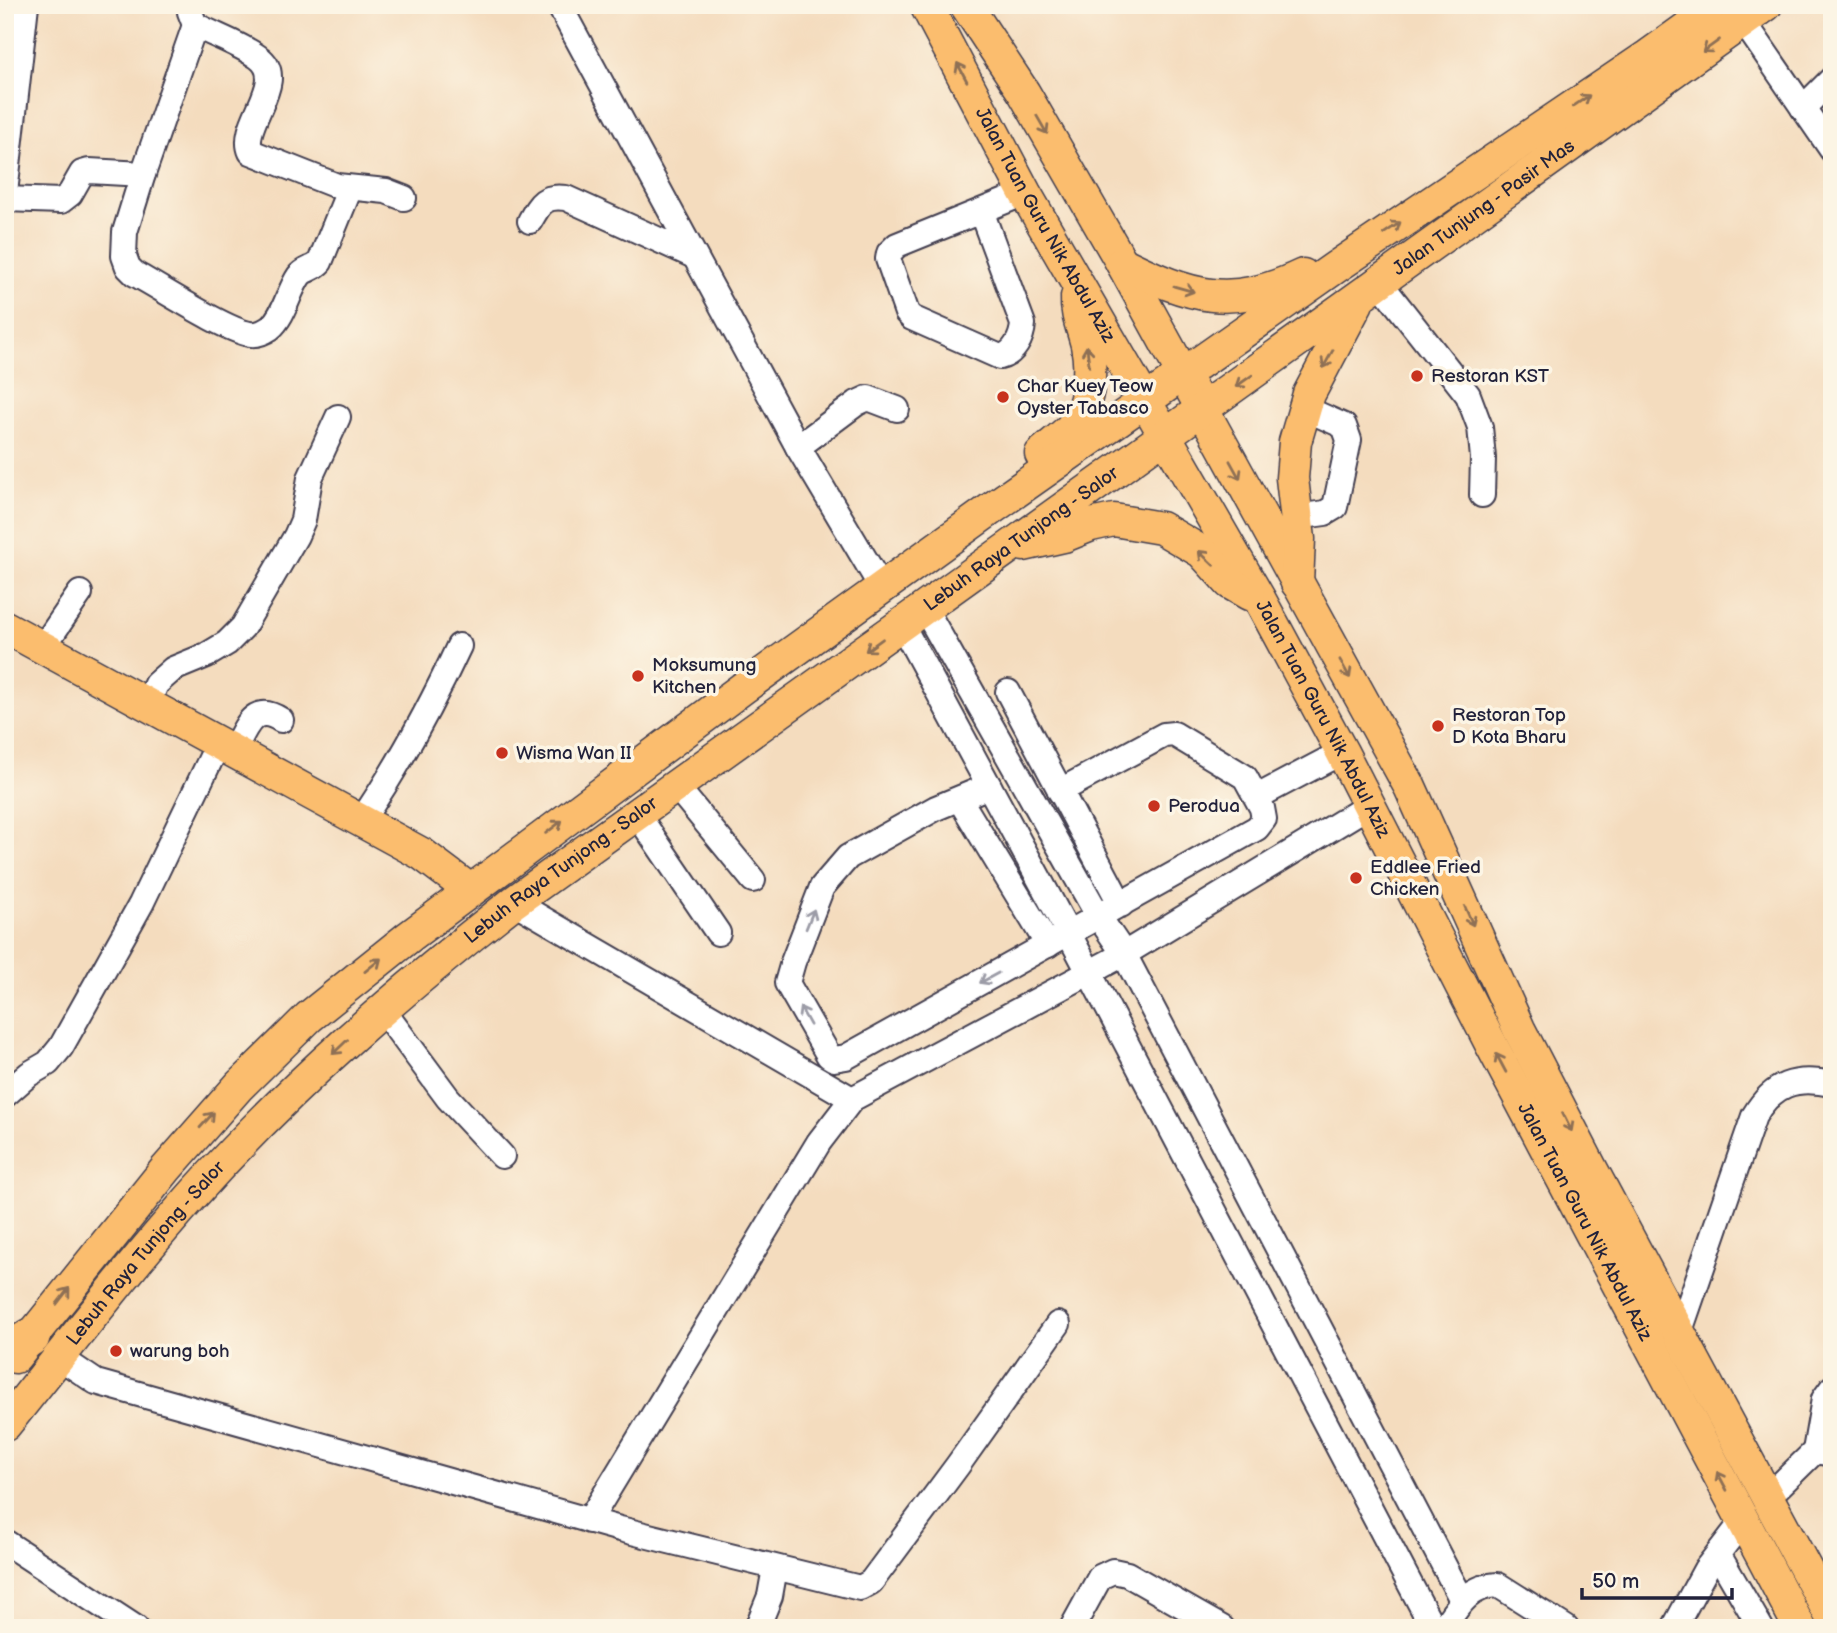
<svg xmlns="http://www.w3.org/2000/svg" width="1837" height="1633" viewBox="0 0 1837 1633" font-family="'Balsamiq Sans',sans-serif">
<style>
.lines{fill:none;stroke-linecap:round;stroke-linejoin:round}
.minor-casing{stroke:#423e4f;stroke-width:28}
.major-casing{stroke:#423e4f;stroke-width:35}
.highway-casing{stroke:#423e4f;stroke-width:40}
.minor{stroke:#fff;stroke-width:24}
.major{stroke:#fbbd6e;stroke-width:32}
.highway{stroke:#fbbd6e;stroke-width:37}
.oneway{stroke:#8e7054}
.oneway2{stroke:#9c9ca7}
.poi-dot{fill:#c8321e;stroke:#fcf5e5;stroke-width:2.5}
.labels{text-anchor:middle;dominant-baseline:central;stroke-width:7;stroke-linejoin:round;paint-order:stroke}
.street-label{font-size:19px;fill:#22223b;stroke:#fcf5e5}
.poi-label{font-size:19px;fill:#22223b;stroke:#fcf5e5;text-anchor:start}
</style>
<rect width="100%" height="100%" fill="#fcf5e5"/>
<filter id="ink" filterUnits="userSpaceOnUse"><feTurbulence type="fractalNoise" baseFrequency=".0143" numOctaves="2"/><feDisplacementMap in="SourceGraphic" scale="14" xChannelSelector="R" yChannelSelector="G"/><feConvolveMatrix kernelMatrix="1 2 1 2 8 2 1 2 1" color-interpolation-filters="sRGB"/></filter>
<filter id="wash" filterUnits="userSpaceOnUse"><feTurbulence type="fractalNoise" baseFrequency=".00686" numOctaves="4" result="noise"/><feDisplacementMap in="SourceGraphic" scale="28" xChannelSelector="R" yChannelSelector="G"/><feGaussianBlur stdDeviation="1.57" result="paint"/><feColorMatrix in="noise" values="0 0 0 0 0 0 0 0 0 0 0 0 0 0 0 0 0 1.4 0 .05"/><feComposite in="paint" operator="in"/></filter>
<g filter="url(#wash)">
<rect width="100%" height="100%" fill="#f4dcbe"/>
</g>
<g filter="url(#ink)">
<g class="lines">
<!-- minor casing -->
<g class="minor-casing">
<g id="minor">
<path d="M 191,5 L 190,12 L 195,25 C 216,36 240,44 258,57 C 291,80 238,124 251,152 L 337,186 L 386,191 L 404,198"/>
<path d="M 559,5 L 798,447 L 882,588"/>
<path d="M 1744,22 L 1832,150"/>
<path d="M 195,25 L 143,174 L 125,232 L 124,256 L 128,267 L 135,274 C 161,288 225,330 250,334 C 257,335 264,332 270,328 C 285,315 288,292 299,276 C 304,269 314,269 320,262 L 350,188"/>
<path d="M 1803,108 L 1832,79"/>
<path d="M 5,193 L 26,5"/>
<path d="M 5,199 L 61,201 L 70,194 L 82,173 L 89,171 L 143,174"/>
<path d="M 981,211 L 1023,324 C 1022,338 1014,354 1000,357 L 912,318 L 907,313 L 888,259 L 889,253 L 897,245 L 1025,193"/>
<path d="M 530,221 C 540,203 544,195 566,198 L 694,256"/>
<path d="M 1380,283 L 1468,395 L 1480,427 L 1483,458 L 1482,495"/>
<path d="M 798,447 L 857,403 L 868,398 L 897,409"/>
<path d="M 1296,517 L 1325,513 L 1335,507 L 1349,440 L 1344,426 L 1304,408"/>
<path d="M 925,609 L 1099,917 L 1124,954 L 1462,1600"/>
<path d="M 902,625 L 1069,934 L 1433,1628"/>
<path d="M 43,647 L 80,593"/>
<path d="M 1008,692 L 1121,905"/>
<path d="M 148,703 L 156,684 L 173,669 L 207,655 L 227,643 L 243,627 L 296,536 L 303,520 L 310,478 L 338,417"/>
<path d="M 233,752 C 245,730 252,701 281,720"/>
<path d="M 676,786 L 753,880"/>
<path d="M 989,786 L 936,808 L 848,857 L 822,887 L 793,962 L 787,983 L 829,1056 L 834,1059 L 846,1057 L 1257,828 L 1264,819 L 1262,808 L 1245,777 L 1174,734 L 1164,735 L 1060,791"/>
<path d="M 1257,797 L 1342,752"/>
<path d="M 960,800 L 1048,945"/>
<path d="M 637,814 L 718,933"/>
<path d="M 361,821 C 399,766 431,706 459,646"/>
<path d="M 514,902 L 852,1099"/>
<path d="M 382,1009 L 448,1098 L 502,1156"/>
<path d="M 5,1095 L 29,1074 L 48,1063 L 61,1047 L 141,904 L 218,744"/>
<path d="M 1679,1334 L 1754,1116 C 1773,1084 1795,1076 1832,1084"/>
<path d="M 59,1357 L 96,1382 L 620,1529 L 860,1588 L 871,1582 L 958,1465 L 1058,1324"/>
<path d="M 1832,1388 L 1824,1399 L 1815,1451 L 1832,1454"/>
<path d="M 1767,1498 L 1815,1451"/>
<path d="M 589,1521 L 819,1142 L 852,1099 L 1124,954 L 1368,806"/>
<path d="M 5,1542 L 136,1628"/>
<path d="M 1718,1554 L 1761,1628"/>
<path d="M 757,1628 L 770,1596 L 775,1568"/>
<path d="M 1072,1628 L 1100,1577 L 1113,1571 L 1127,1574 L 1222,1628"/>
<path d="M 1443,1628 C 1458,1606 1469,1586 1498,1585 L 1566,1628"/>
<path d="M 1674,1628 L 1706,1569 L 1743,1521"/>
</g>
</g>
<!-- major casing -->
<g class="major-casing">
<g id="major">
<path id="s1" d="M 926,5 L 1025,193 L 1260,600 L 1342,752 L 1491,1044 L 1800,1628"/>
<path d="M 966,5 L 1024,93 L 1122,263 L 1410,787 L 1519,1029 L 1592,1170 L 1832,1618"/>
<path d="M 1122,263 C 1191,297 1229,310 1303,275"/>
<path d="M 1041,454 C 1051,445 1061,438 1070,429 C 1090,408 1092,371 1087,345 C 1083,328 1076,315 1077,297"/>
<path d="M 1024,545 L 1064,536 L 1091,525 L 1114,520 L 1161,528 L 1202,552 L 1230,583 L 1249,594"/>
<path d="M 1297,583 L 1299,539 L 1292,478 L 1295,442 L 1309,394 L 1357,303"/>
<path d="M 5,627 L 422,854 L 470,890"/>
<path d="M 15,1357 L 166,1169 L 239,1086 L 309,1017 L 410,936 L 743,688 L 991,509 L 1336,267 L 1648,56 L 1719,5"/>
<path id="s2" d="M 5,1425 C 67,1348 127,1269 193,1195 C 290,1086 399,992 514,902 L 1766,5"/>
</g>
</g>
<!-- highway casing -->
<g class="highway-casing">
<path id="highway" d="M 5,1353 L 31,1337"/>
</g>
<!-- minor -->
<use href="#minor" class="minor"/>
<!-- major -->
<use href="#major" class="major"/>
<!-- highway -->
<use href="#highway" class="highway"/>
</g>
<!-- one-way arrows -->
<defs><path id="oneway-shaft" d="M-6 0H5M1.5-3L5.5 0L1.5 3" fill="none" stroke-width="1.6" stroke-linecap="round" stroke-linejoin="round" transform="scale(1.75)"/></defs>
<g class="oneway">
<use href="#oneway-shaft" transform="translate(1711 46) rotate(144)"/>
<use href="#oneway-shaft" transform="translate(962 72) rotate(-118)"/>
<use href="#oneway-shaft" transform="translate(1581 101) rotate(-34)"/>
<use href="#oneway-shaft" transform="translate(1042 125) rotate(60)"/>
<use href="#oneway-shaft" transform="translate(1392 228) rotate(-34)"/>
<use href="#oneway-shaft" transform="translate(1184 289) rotate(16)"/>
<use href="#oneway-shaft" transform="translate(1088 356) rotate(-97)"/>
<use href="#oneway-shaft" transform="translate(1328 359) rotate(119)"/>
<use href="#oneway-shaft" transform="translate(1244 381) rotate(145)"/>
<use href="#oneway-shaft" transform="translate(1235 470) rotate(61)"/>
<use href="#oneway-shaft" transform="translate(1206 558) rotate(-136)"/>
<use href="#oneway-shaft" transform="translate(874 645) rotate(144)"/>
<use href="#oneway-shaft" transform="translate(1345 669) rotate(61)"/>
<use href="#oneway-shaft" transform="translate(554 827) rotate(-37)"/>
<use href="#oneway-shaft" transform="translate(1469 916) rotate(66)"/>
<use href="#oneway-shaft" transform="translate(373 965) rotate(-39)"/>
<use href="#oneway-shaft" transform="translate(340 1047) rotate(136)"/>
<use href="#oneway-shaft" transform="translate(1501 1063) rotate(-118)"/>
<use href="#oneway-shaft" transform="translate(207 1120) rotate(-48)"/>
<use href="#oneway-shaft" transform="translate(1567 1122) rotate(63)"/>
<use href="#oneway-shaft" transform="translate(63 1296) rotate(-52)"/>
<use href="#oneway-shaft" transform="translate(1722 1481) rotate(-118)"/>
</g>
<g class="oneway2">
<use href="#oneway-shaft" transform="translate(810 919) rotate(-68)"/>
<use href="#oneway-shaft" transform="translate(989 978) rotate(151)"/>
<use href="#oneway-shaft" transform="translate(805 1016) rotate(-119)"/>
</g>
</g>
<!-- markers -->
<g class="poi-dot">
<circle cx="1417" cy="376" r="7"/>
<circle cx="1003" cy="397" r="7"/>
<circle cx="638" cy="676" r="7"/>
<circle cx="1438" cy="726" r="7"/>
<circle cx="502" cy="753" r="7"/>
<circle cx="1154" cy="806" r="7"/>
<circle cx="1356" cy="878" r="7"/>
<circle cx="116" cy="1351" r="7"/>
</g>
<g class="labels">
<!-- street labels -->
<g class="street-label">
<text stroke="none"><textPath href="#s2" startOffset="1925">Jalan Tunjung - Pasir Mas</textPath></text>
<text stroke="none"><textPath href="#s1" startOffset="250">Jalan Tuan Guru Nik Abdul Aziz</textPath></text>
<text stroke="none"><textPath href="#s2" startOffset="1356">Lebuh Raya Tunjong - Salor</textPath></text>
<text stroke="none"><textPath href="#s1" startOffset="817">Jalan Tuan Guru Nik Abdul Aziz</textPath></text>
<text stroke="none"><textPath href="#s2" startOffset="789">Lebuh Raya Tunjong - Salor</textPath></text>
<text stroke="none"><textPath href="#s1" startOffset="1384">Jalan Tuan Guru Nik Abdul Aziz</textPath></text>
<text stroke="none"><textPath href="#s2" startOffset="222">Lebuh Raya Tunjong - Salor</textPath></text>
</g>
<!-- poi labels -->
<g class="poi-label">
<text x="1431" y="376">Restoran KST</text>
<text x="1017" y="386">Char Kuey Teow<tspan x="1017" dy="22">Oyster Tabasco</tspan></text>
<text x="652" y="665">Moksumung<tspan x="652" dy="22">Kitchen</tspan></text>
<text x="1452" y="715">Restoran Top<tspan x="1452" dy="22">D Kota Bharu</tspan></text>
<text x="516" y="753">Wisma Wan II</text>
<text x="1168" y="806">Perodua</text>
<text x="1370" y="867">Eddlee Fried<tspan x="1370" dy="22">Chicken</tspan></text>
<text x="130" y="1351">warung boh</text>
</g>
</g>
<!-- margin -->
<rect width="1837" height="1633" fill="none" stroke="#fcf5e5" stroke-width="28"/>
<!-- scale -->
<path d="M1582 1588v10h150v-10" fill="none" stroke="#22223b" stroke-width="3.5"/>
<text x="1592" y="1588" font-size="21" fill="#22223b" stroke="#fcf5e5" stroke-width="5" paint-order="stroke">50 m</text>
</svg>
